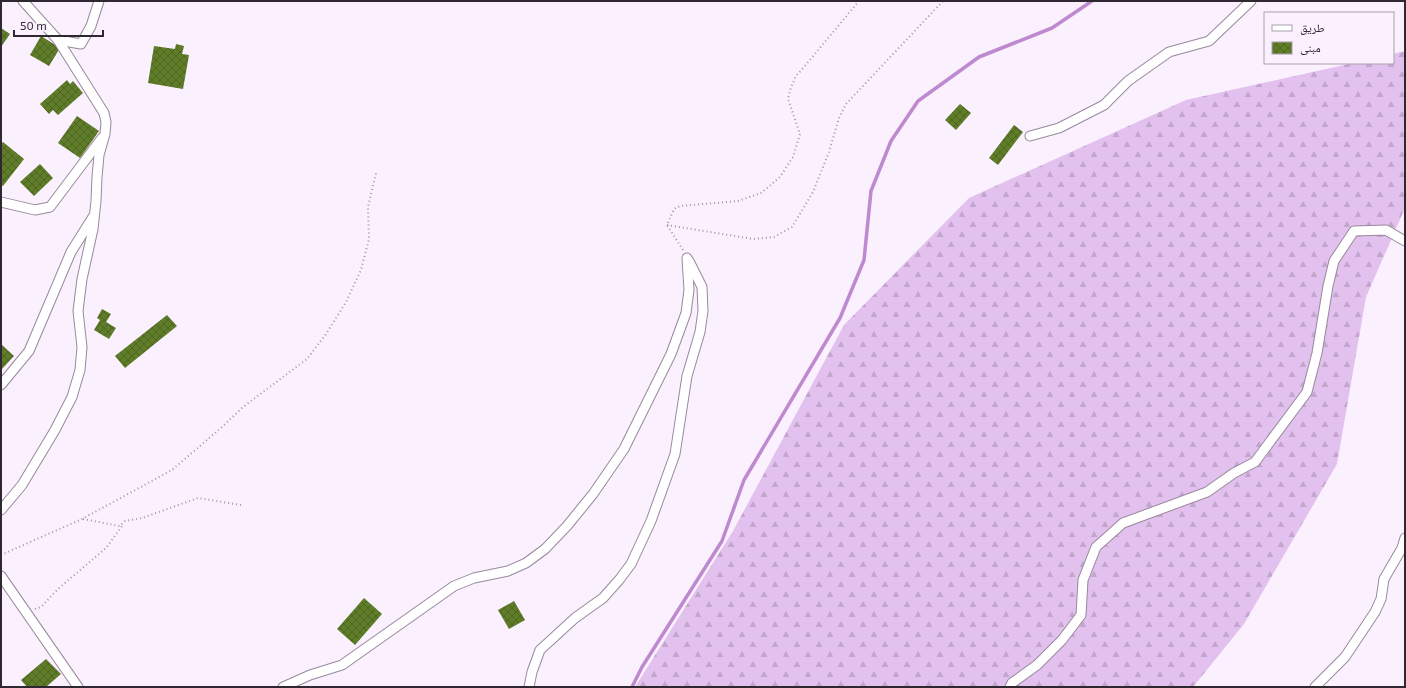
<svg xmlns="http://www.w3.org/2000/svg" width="1406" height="688" viewBox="0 0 1406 688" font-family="'Exo 2','Noto Naskh Arabic',sans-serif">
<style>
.forest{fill:url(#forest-firs)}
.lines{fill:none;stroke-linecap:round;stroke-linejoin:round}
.stream{stroke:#bf89d0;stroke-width:3.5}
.building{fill:url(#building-cross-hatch)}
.street-casing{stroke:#98889d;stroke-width:11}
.path{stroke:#a097a3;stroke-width:2;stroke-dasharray:1 3;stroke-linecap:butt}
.street{stroke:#fff;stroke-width:9}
</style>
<defs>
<pattern id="forest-firs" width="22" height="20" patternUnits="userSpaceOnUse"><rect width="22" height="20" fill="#e3c1ee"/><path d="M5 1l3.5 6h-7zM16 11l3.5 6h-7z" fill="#c3a6cd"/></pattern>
<pattern id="building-cross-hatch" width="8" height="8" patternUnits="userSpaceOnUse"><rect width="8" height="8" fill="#5f7d28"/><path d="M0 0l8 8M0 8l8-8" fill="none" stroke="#4f6623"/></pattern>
</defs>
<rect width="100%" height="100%" fill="#fbf0fe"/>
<!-- forest -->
<path class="forest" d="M 1405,51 L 1405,208 L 1366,297 L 1337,464 L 1244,624 L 1193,687 L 635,687 L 733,531 L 844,325 L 969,198 L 1186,100 L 1353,63 L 1393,63 L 1393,54 Z"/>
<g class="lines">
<!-- stream -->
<path class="stream" d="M 632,687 L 642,667 L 722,541 L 744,480 L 840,318 L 864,260 L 871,191 L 891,141 L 918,101 L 979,57 L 1052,28 L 1092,1"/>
</g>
<!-- building -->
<g class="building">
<path d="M 1,28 L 10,34 L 1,47 Z"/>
<path d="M 41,36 L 60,48 L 49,66 L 30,55 Z"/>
<path d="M 176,44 L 184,46 L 182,54 L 189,55 L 183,89 L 148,83 L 154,46 L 175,49 Z"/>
<path d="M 67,80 L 70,84 L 73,81 L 83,93 L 58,115 L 53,110 L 49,114 L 40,104 Z"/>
<path d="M 960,104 L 971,113 L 956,130 L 945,120 Z"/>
<path d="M 77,116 L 99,131 L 80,158 L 58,143 Z"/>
<path d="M 1014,125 L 1023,132 L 998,165 L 989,158 Z"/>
<path d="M 3,142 L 24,159 L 3,186 L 1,185 L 1,144 Z"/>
<path d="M 40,164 L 53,178 L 34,196 L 20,182 Z"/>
<path d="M 102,309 L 111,314 L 106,322 L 116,328 L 109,339 L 94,330 L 100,320 L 97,318 Z"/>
<path d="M 167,315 L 177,326 L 125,368 L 115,356 Z"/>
<path d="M 1,344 L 14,356 L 1,370 Z"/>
<path d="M 364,598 L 382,614 L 355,645 L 337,629 Z"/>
<path d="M 514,601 L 525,620 L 509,629 L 498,610 Z"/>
<path d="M 46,659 L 61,674 L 46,687 L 27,687 L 21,680 Z"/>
</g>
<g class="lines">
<!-- street casing -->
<g class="street-casing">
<g id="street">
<path d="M 58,40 L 81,44 L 91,26 L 99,1"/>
<path d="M 1030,136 L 1059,128 L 1104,105 L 1128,81 L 1169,52 L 1209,41 L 1251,1"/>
<path d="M 1,202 L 35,210 L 50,207 L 102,138"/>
<path d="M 1,385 L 29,351 L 71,252 L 93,217"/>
<path d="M 1,510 L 22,485 L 55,430 L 72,397 L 80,370 L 82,347 L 78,311 L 82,279 L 93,229 L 96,201 L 97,177 L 99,155 L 105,134 L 106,122 L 104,113 L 58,40 L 23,1"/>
<path d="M 1,576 L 78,687"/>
<path d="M 283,687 L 310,675 L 342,665 L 454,586 L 474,578 L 508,571 L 526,563 L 545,549 L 567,526 L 593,494 L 624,449 L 671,354 L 686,313 L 689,290 L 687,258"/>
<path d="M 529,687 L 532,672 L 540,650 L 575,618 L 603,598 L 619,580 L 631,564 L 651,521 L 675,454 L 687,376 L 700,332 L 703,311 L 702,287 L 689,261"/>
<path d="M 1010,687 L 1012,683 L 1037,665 L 1062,640 L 1081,615 L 1083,580 L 1096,547 L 1123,523 L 1207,492 L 1234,473 L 1255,462 L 1307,392 L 1317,353 L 1328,286 L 1334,261 L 1354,231 L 1386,230 L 1405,241"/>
<path d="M 1315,687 L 1345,657 L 1375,612 L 1381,599 L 1384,579 L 1402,548 L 1405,538"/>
</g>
</g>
<!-- path -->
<g class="path">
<path d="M 667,225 L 753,239 L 774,237 L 792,227 L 813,192 L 829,152 L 839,118 L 846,104 L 943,1"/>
<path d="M 683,250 L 667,225 L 674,209 L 680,206 L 738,201 L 761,193 L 780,177 L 793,157 L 800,134 L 788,99 L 791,87 L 796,76 L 804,67 L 859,1"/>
<path d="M 83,519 L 120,526 L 125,521 L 142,518 L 198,498 L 241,505"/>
<path d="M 1,555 L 82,519 L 172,470 L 222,427 L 243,407 L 307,359 L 326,334 L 346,302 L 361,270 L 369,239 L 368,207 L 376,173"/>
<path d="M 35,609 L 41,607 L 58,589 L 106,548 L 122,526"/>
</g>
<!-- street -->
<use href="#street" class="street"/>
</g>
<!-- border -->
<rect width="1406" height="688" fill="none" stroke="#2f2831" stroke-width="4"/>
<!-- legend -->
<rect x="1264" y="12" width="130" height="52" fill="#fbf0fe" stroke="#a9a0ac"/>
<rect x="1272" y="25" width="20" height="6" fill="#ffffff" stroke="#a9a0ac"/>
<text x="1300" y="32" font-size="12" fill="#2f2831">طريق</text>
<rect x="1272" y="42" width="20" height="12" fill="url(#building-cross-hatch)" stroke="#a9a0ac"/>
<text x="1300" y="52" font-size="12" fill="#2f2831">مبنى</text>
<!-- scale -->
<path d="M14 30v6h89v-6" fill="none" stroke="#2f2831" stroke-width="2"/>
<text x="20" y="30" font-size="12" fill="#2f2831" stroke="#fbf0fe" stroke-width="3" paint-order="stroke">50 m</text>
</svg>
